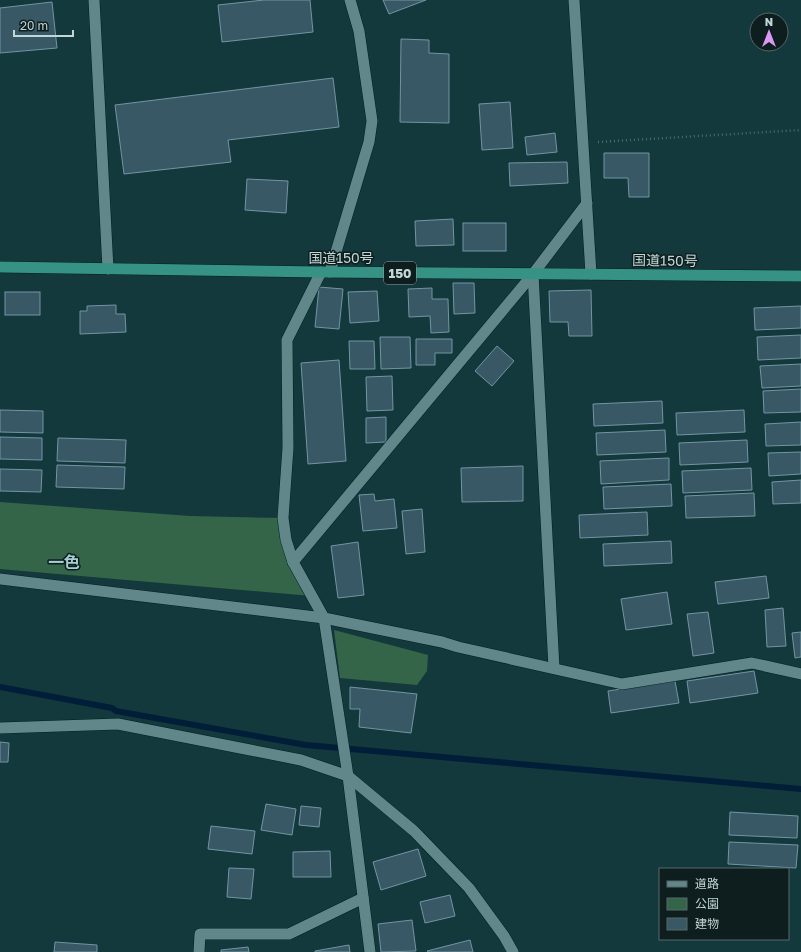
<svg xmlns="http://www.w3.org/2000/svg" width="801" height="952" viewBox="0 0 801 952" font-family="'Golos Text','Noto Sans JP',sans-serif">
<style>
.green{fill:#346549}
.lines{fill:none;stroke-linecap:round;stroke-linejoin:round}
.stream{stroke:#011e38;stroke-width:6}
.building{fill:#395865;stroke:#7395a3}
.minor-casing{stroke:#031f22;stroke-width:12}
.trunk-casing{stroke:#031f22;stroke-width:12}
.path{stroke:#4b6c6e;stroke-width:2.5;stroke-dasharray:1 3;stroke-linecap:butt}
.minor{stroke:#61878a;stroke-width:11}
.trunk{stroke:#369284;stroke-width:11}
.labels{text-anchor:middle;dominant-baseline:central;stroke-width:3;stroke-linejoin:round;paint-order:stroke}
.shield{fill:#0e1e1f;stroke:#8c9fa0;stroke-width:1}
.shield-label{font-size:13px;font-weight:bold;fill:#c2d6d7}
.street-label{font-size:14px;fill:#c2d6d7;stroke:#0e1e1f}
.quarter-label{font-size:16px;font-weight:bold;fill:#a5cdd0;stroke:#0e1e1f}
</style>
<rect width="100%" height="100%" fill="#13393c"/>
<!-- green -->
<g class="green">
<path d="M 0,502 L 190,516 L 283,518 L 293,562 L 312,596 L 0,569 Z"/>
<path d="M 334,630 L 428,655 L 427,671 L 417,685 L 340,678 Z"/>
</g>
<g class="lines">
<!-- stream -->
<path class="stream" d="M 0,687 L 112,708 L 116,711 L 306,745 L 801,789"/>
</g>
<!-- building -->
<g class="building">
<path d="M 264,0 L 310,0 L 313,32 L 222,42 L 218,5 Z"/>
<path d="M 383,0 L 426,0 L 389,14 Z"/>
<path d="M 52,2 L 57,48 L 0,53 L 0,8 Z"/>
<path d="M 401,39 L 429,40 L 429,53 L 449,54 L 449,123 L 400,122 Z"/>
<path d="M 333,78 L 339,127 L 228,140 L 231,162 L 124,174 L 115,105 Z"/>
<path d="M 510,102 L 513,148 L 482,150 L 479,104 Z"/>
<path d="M 555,133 L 557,152 L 527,155 L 525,137 Z"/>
<path d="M 604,153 L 649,153 L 649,197 L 629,197 L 628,178 L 604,178 Z"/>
<path d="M 567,162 L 568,183 L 510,186 L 509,163 Z"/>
<path d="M 247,179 L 288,181 L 286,213 L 245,210 Z"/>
<path d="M 453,219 L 454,245 L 416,246 L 415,221 Z"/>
<rect x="463" y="223" width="43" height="28"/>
<path d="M 453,283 L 474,283 L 475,313 L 454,314 Z"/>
<path d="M 319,287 L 343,289 L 339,329 L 315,327 Z"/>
<path d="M 432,288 L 432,299 L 448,299 L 449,332 L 431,333 L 430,316 L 409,317 L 408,289 Z"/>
<path d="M 591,290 L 592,336 L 569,336 L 568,322 L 550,322 L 549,291 Z"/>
<path d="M 377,291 L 379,321 L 350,323 L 348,292 Z"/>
<rect x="5" y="292" width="35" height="23"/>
<path d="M 116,305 L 116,314 L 125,314 L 126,332 L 80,334 L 80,311 L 87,311 L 87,306 Z"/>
<path d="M 801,306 L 801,328 L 755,330 L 754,308 Z"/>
<path d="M 801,335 L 801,358 L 758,360 L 757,337 Z"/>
<path d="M 380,337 L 410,337 L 411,368 L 381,369 Z"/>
<path d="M 416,339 L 452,339 L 452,353 L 435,353 L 435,365 L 416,365 Z"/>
<path d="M 349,341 L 374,341 L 375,369 L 350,369 Z"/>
<path d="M 497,346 L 514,361 L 492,386 L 475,371 Z"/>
<path d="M 339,360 L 346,461 L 308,464 L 301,363 Z"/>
<path d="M 801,364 L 801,386 L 762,388 L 760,366 Z"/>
<path d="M 392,376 L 393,410 L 367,411 L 366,377 Z"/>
<path d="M 801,389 L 801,412 L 764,413 L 763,391 Z"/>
<path d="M 662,401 L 663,423 L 594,426 L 593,404 Z"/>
<path d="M 0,410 L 43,411 L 43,433 L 0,432 Z"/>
<path d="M 744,410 L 745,432 L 677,435 L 676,413 Z"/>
<path d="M 386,417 L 386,442 L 366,443 L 366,418 Z"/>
<path d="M 801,422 L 801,445 L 766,446 L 765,424 Z"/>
<path d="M 665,430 L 666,452 L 597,455 L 596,433 Z"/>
<path d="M 0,437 L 42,438 L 42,460 L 0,459 Z"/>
<path d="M 58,438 L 126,440 L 125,463 L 57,461 Z"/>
<path d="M 747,440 L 748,462 L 680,465 L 679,443 Z"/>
<path d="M 801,452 L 801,474 L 769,476 L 768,453 Z"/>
<path d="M 669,458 L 669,480 L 601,484 L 600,461 Z"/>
<path d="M 57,465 L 125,467 L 124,489 L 56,487 Z"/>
<path d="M 523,466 L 523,501 L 462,502 L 461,468 Z"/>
<path d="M 751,468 L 752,490 L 683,493 L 682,471 Z"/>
<path d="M 0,469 L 42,470 L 41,492 L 0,491 Z"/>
<path d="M 801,480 L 801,503 L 773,504 L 772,482 Z"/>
<path d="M 671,484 L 672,506 L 604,509 L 603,487 Z"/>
<path d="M 754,493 L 755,516 L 686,518 L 685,496 Z"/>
<path d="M 374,494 L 375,501 L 394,499 L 397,528 L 363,531 L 359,495 Z"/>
<path d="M 422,509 L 425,552 L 406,554 L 402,511 Z"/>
<path d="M 647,512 L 648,535 L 580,538 L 579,515 Z"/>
<path d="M 671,541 L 672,563 L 604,566 L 603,544 Z"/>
<path d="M 358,542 L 364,595 L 338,598 L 331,546 Z"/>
<path d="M 766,576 L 769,598 L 718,604 L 715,582 Z"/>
<path d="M 667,592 L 672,624 L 626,630 L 621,599 Z"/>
<path d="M 783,608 L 786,646 L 767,647 L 765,610 Z"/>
<path d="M 708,612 L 714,653 L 693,656 L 687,614 Z"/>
<path d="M 801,632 L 801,657 L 795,658 L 792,633 Z"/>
<path d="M 754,671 L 758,693 L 690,703 L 687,681 Z"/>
<path d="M 675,681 L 679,703 L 611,713 L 608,691 Z"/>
<path d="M 350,687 L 417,694 L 411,733 L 359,727 L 360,709 L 350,709 Z"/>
<path d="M 0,742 L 9,743 L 8,762 L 0,762 Z"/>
<path d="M 266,804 L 296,809 L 292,835 L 261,830 Z"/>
<path d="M 301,806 L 321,808 L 319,827 L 299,825 Z"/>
<path d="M 730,812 L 798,816 L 797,838 L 729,835 Z"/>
<path d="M 211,826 L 255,831 L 252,854 L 208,849 Z"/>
<path d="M 729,842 L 798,845 L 796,868 L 728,864 Z"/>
<path d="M 418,849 L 426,876 L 381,890 L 373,862 Z"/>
<path d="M 330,851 L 331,877 L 293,877 L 293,852 Z"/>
<path d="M 229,868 L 254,869 L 251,899 L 227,897 Z"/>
<path d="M 450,895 L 455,916 L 425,923 L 420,902 Z"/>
<path d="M 412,920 L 416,951 L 381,952 L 378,924 Z"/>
<path d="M 470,940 L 473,952 L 428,952 L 427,951 Z"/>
<path d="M 55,942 L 97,945 L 97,952 L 54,952 Z"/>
<path d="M 349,945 L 350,952 L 315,952 L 315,951 Z"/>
<path d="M 248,947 L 249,952 L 221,952 L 221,950 Z"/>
</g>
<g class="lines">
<!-- minor casing -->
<g class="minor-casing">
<g id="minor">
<path d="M 94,0 L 108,269"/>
<path d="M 574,0 L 591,274"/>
<path d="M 321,272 L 287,340 L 288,448 L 283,518 L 286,540 L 293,562 L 324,618 L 348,776 L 370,952"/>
<path d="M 330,272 L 369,142 L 372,121 L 359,31 L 350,0"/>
<path d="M 533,274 L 554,668"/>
<path d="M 293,562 L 533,274 L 587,203"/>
<path d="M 0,579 L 324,618 L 442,642 L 458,647 L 622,684 L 752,663 L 801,674"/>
<path d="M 0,728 L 118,724 L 301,760 L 348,776 L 414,831 L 469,888 L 504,936 L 513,952"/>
<path d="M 199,952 L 200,934 L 289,934 L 363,898"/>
</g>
</g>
<!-- trunk casing -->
<g class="trunk-casing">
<path id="trunk" d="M 0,267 L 321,272 L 801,276"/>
</g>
<!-- path -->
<path class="path" d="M 598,142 L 801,130"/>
<!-- minor -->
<use href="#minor" class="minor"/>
<!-- trunk -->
<use href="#trunk" class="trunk"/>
</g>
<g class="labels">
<!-- shield labels -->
<rect class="shield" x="384" y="262" width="32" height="22" rx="3"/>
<g class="shield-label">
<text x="400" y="273">150</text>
</g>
<!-- street labels -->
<g class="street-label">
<text x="341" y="257">国道150号</text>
<text transform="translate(665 260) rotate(1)">国道150号</text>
</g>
<!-- quarter labels -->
<g class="quarter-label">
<text x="64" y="562">一色</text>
</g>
</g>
<!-- legend -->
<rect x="659" y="868" width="130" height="72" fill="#0e1e1f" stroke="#566869"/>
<rect x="667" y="881" width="20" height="6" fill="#61878a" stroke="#566869"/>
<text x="695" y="888" font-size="12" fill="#c2d6d7">道路</text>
<rect x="667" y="898" width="20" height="12" fill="#346549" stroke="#566869"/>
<text x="695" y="908" font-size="12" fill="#c2d6d7">公園</text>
<rect x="667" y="918" width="20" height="12" fill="#395865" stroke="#566869"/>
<text x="695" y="928" font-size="12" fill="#c2d6d7">建物</text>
<!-- north arrow -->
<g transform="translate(769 32)"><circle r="19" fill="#0e1e1f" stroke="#566869"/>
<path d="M0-3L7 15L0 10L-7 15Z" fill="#dc99f4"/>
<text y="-6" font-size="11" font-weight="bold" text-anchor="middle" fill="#c2d6d7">N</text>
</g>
<!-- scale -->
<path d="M14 30v6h59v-6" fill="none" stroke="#c2d6d7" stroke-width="2"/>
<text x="20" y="30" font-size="12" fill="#c2d6d7" stroke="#0e1e1f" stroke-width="3" paint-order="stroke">20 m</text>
</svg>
